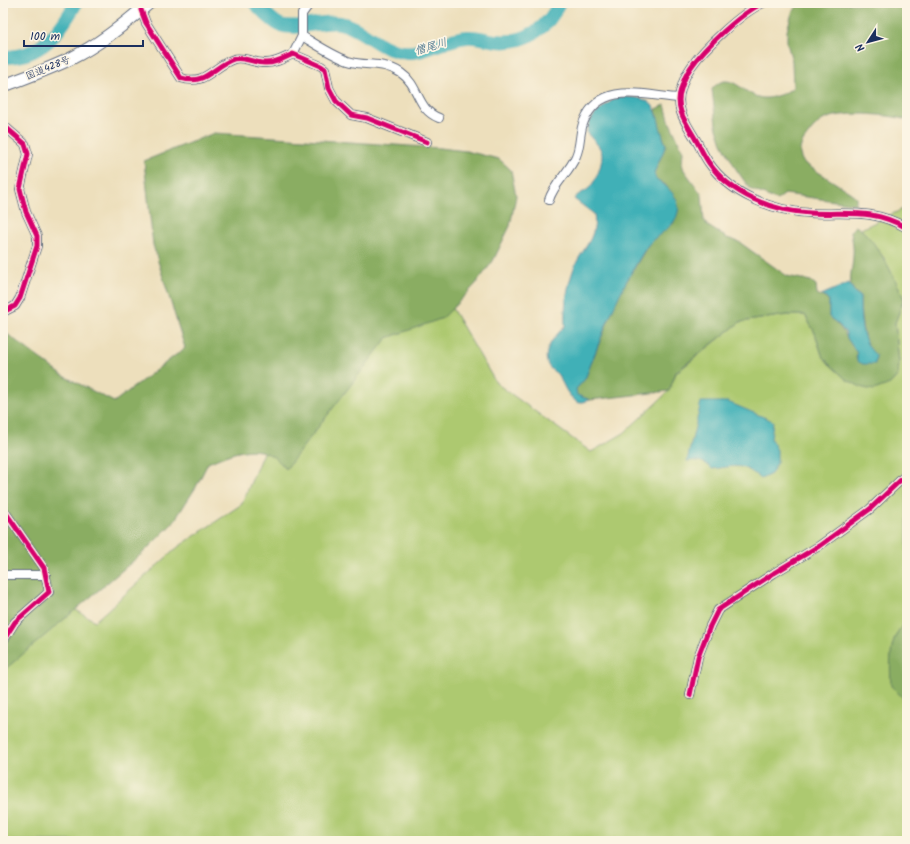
<svg xmlns="http://www.w3.org/2000/svg" width="910" height="844" viewBox="0 0 910 844" font-family="Kalam,'Klee One',sans-serif">
<style>
.green{fill:#adc96f;stroke:#647c66}
.forest{fill:#8aad62;stroke:#526e60}
.water{fill:#3fb0b7;stroke:#2d708a}
.lines{fill:none;stroke-linecap:round;stroke-linejoin:round}
.river{stroke:#3fb0b7;stroke-width:14}
.minor-casing{stroke:#646d7f;stroke-width:10}
.highway-casing{stroke:#646d7f;stroke-width:14}
.minor{stroke:#fff;stroke-width:8}
.highway{stroke:#fff;stroke-width:12}
.cycleway-casing{stroke:#fcf5e5;stroke-width:8}
.cycleway{stroke:#d6006c;stroke-width:5}
.labels{text-anchor:middle;dominant-baseline:central;stroke-width:3.5;stroke-linejoin:round;paint-order:stroke}
.street-label{font-size:10px;fill:#1b2f5e;stroke:#fcf5e5}
.water-label{font-size:11px;font-style:italic;fill:#285c7d;stroke:#fcf5e5}
</style>
<rect width="100%" height="100%" fill="#fcf5e5"/>
<filter id="ink" filterUnits="userSpaceOnUse"><feTurbulence type="fractalNoise" baseFrequency=".025" numOctaves="2"/><feDisplacementMap in="SourceGraphic" scale="8" xChannelSelector="R" yChannelSelector="G"/><feConvolveMatrix kernelMatrix="1 2 1 2 8 2 1 2 1" color-interpolation-filters="sRGB"/></filter>
<filter id="wash" filterUnits="userSpaceOnUse"><feTurbulence type="fractalNoise" baseFrequency=".012" numOctaves="4" result="noise"/><feDisplacementMap in="SourceGraphic" scale="16" xChannelSelector="R" yChannelSelector="G"/><feGaussianBlur stdDeviation="0.9" result="paint"/><feColorMatrix in="noise" values="0 0 0 0 0 0 0 0 0 0 0 0 0 0 0 0 0 1.4 0 .05"/><feComposite in="paint" operator="in"/></filter>
<g filter="url(#wash)">
<rect width="100%" height="100%" fill="#eddfbc"/>
<!-- green -->
<path class="green" d="M 907,207 L 907,841 L 3,841 L 3,618 L 48,594 L 95,621 L 178,547 L 242,504 L 280,411 L 423,259 L 496,383 L 591,452 L 624,433 L 669,391 L 676,373 L 740,322 L 787,315 L 805,315 L 815,333 L 822,355 L 847,380 L 890,384 L 898,375 L 899,362 L 895,323 L 904,299 L 884,258 L 861,229 Z"/>
<!-- forest -->
<g class="forest">
<path d="M 907,3 L 907,120 C 887,114 839,110 821,121 C 815,125 808,135 804,140 C 799,148 798,155 804,163 L 851,193 L 856,197 L 856,204 L 785,194 L 777,200 L 750,189 L 736,169 L 722,143 L 716,125 L 712,89 C 729,69 741,92 758,97 C 764,99 770,98 776,96 C 783,94 788,92 793,87 L 792,61 L 787,43 L 787,30 L 792,13 L 799,4 Z"/>
<path d="M 665,105 L 670,123 L 683,151 L 682,164 L 684,170 L 702,195 L 704,221 L 708,226 L 727,238 L 739,242 L 787,276 L 811,281 L 816,285 L 817,294 L 829,300 L 829,317 C 844,328 846,338 857,353 L 856,359 L 868,349 C 862,332 860,314 860,296 C 844,286 853,272 853,256 C 854,248 852,239 851,231 L 855,226 C 874,234 896,280 904,299 L 895,323 L 899,362 L 898,375 L 890,384 L 874,390 L 863,388 L 847,380 L 829,364 L 822,355 L 815,333 L 805,315 L 787,315 L 740,322 L 676,372 L 669,391 L 590,400 L 576,395 L 576,389 L 585,379 L 618,296 L 648,245 L 659,234 L 674,223 L 666,185 L 656,179 L 654,173 L 666,145 L 659,128 L 656,109 Z"/>
<path d="M 214,133 L 440,148 L 466,151 L 499,159 L 511,170 L 516,196 L 510,226 L 493,261 L 475,285 L 443,318 L 387,338 L 286,469 C 282,464 277,459 272,456 C 253,443 227,455 208,463 L 196,487 L 173,523 L 145,551 L 3,671 L 3,331 L 62,375 L 114,402 L 185,348 L 153,245 L 144,161 Z"/>
<path d="M 907,620 L 907,702 L 891,686 C 890,662 888,638 907,620 Z"/>
</g>
<!-- water -->
<g class="water">
<path d="M 617,97 C 664,96 652,110 666,145 L 654,173 L 656,179 C 666,185 681,198 678,212 C 675,228 658,233 648,245 C 643,252 638,261 634,268 C 613,303 600,341 585,379 L 576,389 L 577,395 L 590,400 L 578,403 C 565,393 566,388 558,375 C 556,372 551,370 549,367 C 540,352 555,336 565,326 C 564,306 567,287 574,268 C 582,248 598,238 594,214 L 574,199 C 578,193 584,193 589,188 C 596,182 605,159 601,150 C 598,144 591,138 587,133 C 587,116 605,106 617,97 Z"/>
<path d="M 849,283 L 855,293 L 860,296 C 860,316 860,342 876,355 L 875,364 L 863,364 L 857,361 L 857,353 L 847,338 L 846,333 L 838,324 L 829,317 L 829,300 L 821,295 Z"/>
<path d="M 701,402 L 728,402 L 773,421 L 771,439 L 777,450 L 777,463 L 771,474 L 761,479 C 741,462 737,466 712,469 C 705,461 698,460 687,461 Z"/>
</g>
<g class="lines">
<!-- river -->
<g class="river">
<path d="M 255,3 C 262,10 271,21 280,25 C 296,31 321,20 340,23 C 361,27 375,46 397,51 C 422,57 442,39 467,37 C 476,36 487,40 497,41 C 524,44 549,28 559,3"/>
<path d="M 3,57 C 41,58 59,33 76,3"/>
</g>
</g>
</g>
<g filter="url(#ink)">
<g class="lines">
<!-- minor casing -->
<g class="minor-casing">
<g id="minor">
<path d="M 763,3 C 741,13 704,48 691,67 C 686,74 683,82 681,89 C 674,109 687,124 696,140 C 700,147 704,156 709,163 C 731,195 773,211 810,213 C 848,215 872,208 907,228"/>
<path d="M 141,10 L 146,23 L 181,78 C 206,86 213,66 234,59 C 243,56 254,63 264,63 C 274,64 284,58 293,54 L 321,66 L 325,69 L 329,88 L 336,101 L 351,115 L 367,118 L 427,142"/>
<path d="M 302,36 C 317,45 332,55 348,61 C 367,67 383,61 401,73 C 420,86 416,109 439,118"/>
<path d="M 293,54 L 302,36 L 302,14 L 310,3"/>
<path d="M 3,125 L 25,144 L 28,154 L 20,189 L 26,212 L 37,236 L 37,246 L 20,298 L 15,306 L 3,312"/>
<path d="M 549,200 C 554,183 569,173 576,156 C 581,145 579,132 584,121 C 601,80 646,96 679,98"/>
<path d="M 3,509 L 44,568 L 49,592 L 15,622 L 3,641"/>
<path d="M 3,575 L 46,575"/>
<path d="M 690,695 L 698,657 L 710,626 L 718,610 L 774,573 L 819,546 L 870,509 L 907,474"/>
</g>
</g>
<!-- highway casing -->
<g class="highway-casing">
<path id="highway" d="M 3,86 C 26,77 50,69 72,58 C 100,44 125,24 149,3"/>
</g>
<!-- minor -->
<use href="#minor" class="minor"/>
<!-- highway -->
<use href="#highway" class="highway"/>
<!-- cycleway casing -->
<g class="cycleway-casing">
<g id="cycleway">
<path d="M 763,3 C 741,13 704,48 691,67 C 686,74 683,82 681,89 C 674,109 687,124 696,140 C 700,147 704,156 709,163 C 731,195 773,211 810,213 C 848,215 872,208 907,228"/>
<path d="M 141,10 L 146,23 L 181,78 C 206,86 213,66 234,59 C 243,56 254,63 264,63 C 274,64 284,58 293,54 L 321,66 L 325,69 L 329,88 L 336,101 L 351,115 L 367,118 L 427,142"/>
<path d="M 3,125 L 25,144 L 28,154 L 20,189 L 26,212 L 37,236 L 37,246 L 20,298 L 15,306 L 3,312"/>
<path d="M 3,509 L 44,568 L 49,592 L 15,622 L 3,641"/>
<path d="M 690,695 L 698,657 L 710,626 L 718,610 L 774,573 L 819,546 L 870,509 L 907,474"/>
</g>
</g>
<!-- cycleway -->
<use href="#cycleway" class="cycleway"/>
</g>
</g>
<g class="labels">
<!-- street labels -->
<g class="street-label">
<text transform="translate(48 68) rotate(-22)">国道428号</text>
</g>
<!-- water labels -->
<g class="water-label">
<text transform="translate(431 47) rotate(-16)">僧尾川</text>
</g>
</g>
<!-- margin -->
<rect width="910" height="844" fill="none" stroke="#fcf5e5" stroke-width="16"/>
<!-- north arrow -->
<g transform="translate(868 42) rotate(234)" stroke="#fcf5e5" stroke-width="3" paint-order="stroke">
<path d="M0-3L7 15L0 10L-7 15Z" fill="#1b2f5e"/>
<text y="-6" font-size="11" font-weight="bold" text-anchor="middle" fill="#1b2f5e">N</text>
</g>
<!-- scale -->
<path d="M24 40v6h119v-6" fill="none" stroke="#1b2f5e" stroke-width="2"/>
<text x="30" y="40" font-size="12" fill="#1b2f5e" stroke="#fcf5e5" stroke-width="3" paint-order="stroke">100 m</text>
</svg>
